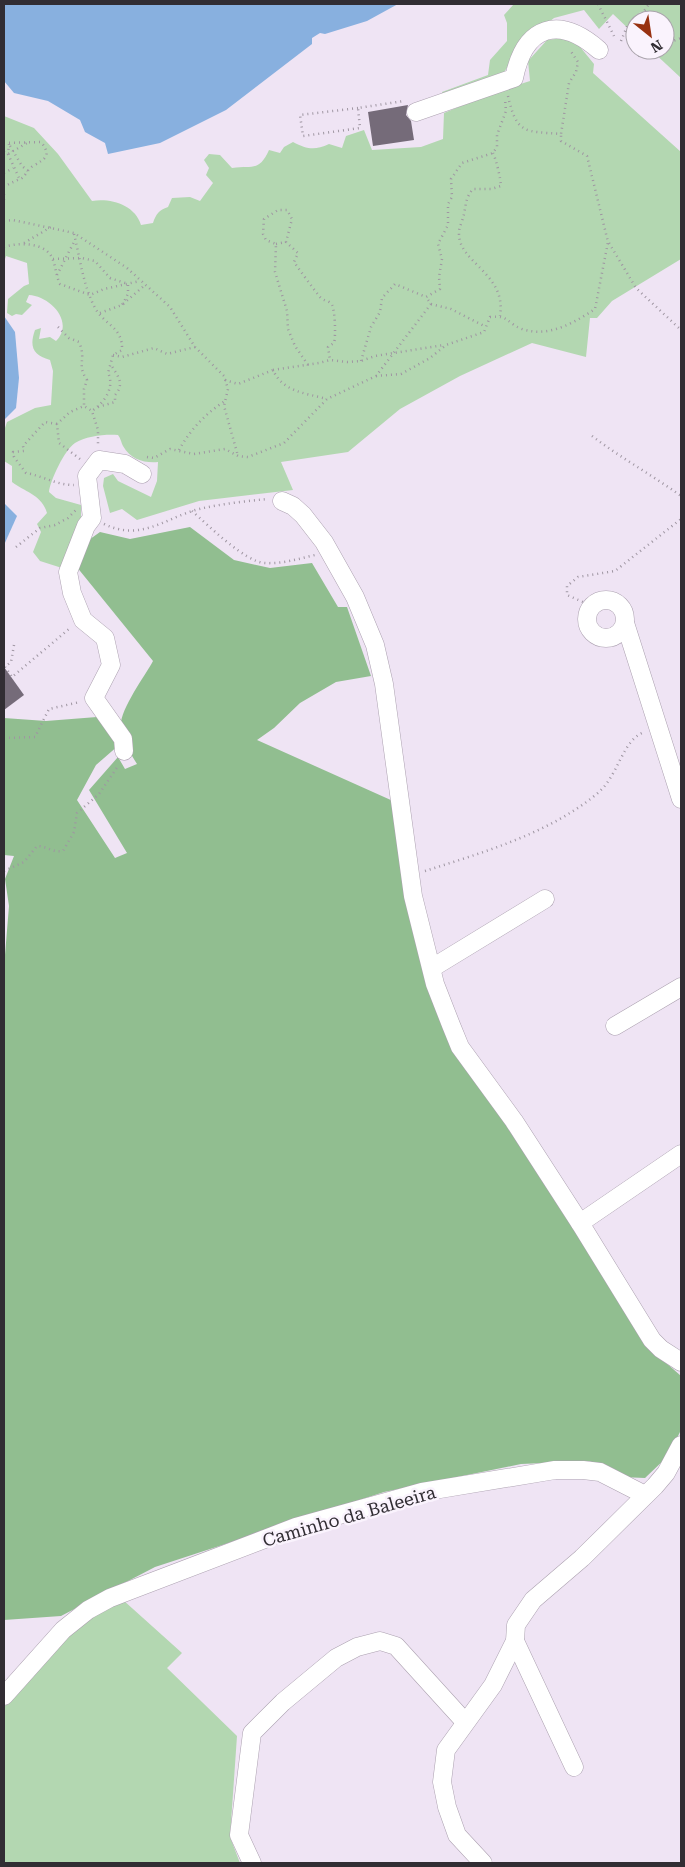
<svg xmlns="http://www.w3.org/2000/svg" width="685" height="1867" viewBox="0 0 685 1867" font-family="'Roboto Serif',serif">
<style>
.green{fill:#b3d7b1}
.forest{fill:#91be90}
.water{fill:#88b0df}
.building{fill:#756b79}
.lines{fill:none;stroke-linecap:round;stroke-linejoin:round}
.minor-casing{stroke:#aca1b0;stroke-width:19}
.path{stroke:#9f96a2;stroke-width:2.5;stroke-dasharray:1 4;stroke-linecap:butt}
.minor{stroke:#fff;stroke-width:18}
.labels{text-anchor:middle;dominant-baseline:central;stroke-width:5;stroke-linejoin:round;paint-order:stroke}
.street-label{font-size:18px;fill:#312d33;stroke:#faf3fd}
</style>
<rect width="100%" height="100%" fill="#efe4f4"/>
<!-- green -->
<g class="green">
<path d="M 514,4 L 681,4 L 681,78 L 651,50 L 665,50 L 665,20 L 635,20 L 635,35 L 613,14 L 599,29 L 584,10 L 554,18 L 521,45 L 503,74 L 443,98 L 442,92 L 488,75 L 490,60 L 507,41 L 507,23 L 504,15 Z"/>
<path d="M 572,37 L 594,64 L 593,73 L 681,152 L 681,259 L 612,301 L 597,318 L 590,318 L 586,357 L 532,343 L 460,376 L 400,409 L 348,452 L 281,462 L 293,490 L 199,501 L 137,520 L 122,509 L 110,513 L 103,486 L 104,478 L 113,474 L 118,481 L 151,497 L 157,481 L 158,462 C 144,463 131,460 123,446 C 121,442 121,439 118,435 C 105,434 86,436 75,443 C 65,449 50,481 49,492 L 56,498 L 81,505 L 81,528 L 62,568 L 40,561 L 33,552 L 41,532 L 37,524 L 47,513 C 42,495 25,492 12,482 L 12,466 L 4,461 L 4,431 L 7,422 L 35,408 L 51,405 L 53,371 L 50,360 C 33,355 29,347 35,330 L 41,328 L 39,339 L 50,337 L 56,341 C 75,322 50,296 29,295 L 26,302 L 32,305 L 22,315 L 16,314 L 12,316 L 7,313 L 8,299 L 24,286 L 29,284 L 27,263 L 6,256 L 4,262 L 4,116 L 34,128 L 58,154 L 92,201 C 111,198 135,205 141,225 L 153,223 C 156,214 159,210 168,207 L 172,198 L 190,197 L 200,201 L 213,183 L 206,175 L 209,168 L 204,160 L 209,154 L 220,155 L 232,168 C 253,165 259,172 269,150 L 280,153 L 284,147 L 293,142 C 307,149 314,151 329,144 L 342,148 L 346,136 L 364,130 L 372,150 L 421,147 L 443,139 L 444,113 L 492,93 L 530,81 L 528,61 L 547,40 Z"/>
<path d="M 123,1600 L 182,1653 L 167,1668 L 237,1736 L 230,1837 L 240,1863 L 4,1863 L 4,1707 L 72,1629 Z"/>
</g>
<!-- forest -->
<path class="forest" d="M 190,527 L 234,560 L 270,568 L 312,563 L 338,607 L 347,607 L 371,676 L 336,682 L 300,703 L 274,728 L 257,740 L 393,801 L 454,1051 L 510,1125 L 648,1347 L 681,1376 L 681,1430 L 668,1456 L 645,1478 L 622,1477 L 589,1461 L 521,1464 L 384,1492 L 155,1567 L 61,1616 L 4,1620 L 4,967 L 9,906 L 5,879 L 14,856 L 4,855 L 4,718 L 46,721 L 97,717 L 119,745 L 96,765 L 77,800 L 115,858 L 127,853 L 89,790 L 118,757 L 125,769 L 137,764 C 130,753 123,741 121,728 C 118,712 145,676 153,661 L 76,566 L 86,542 L 100,532 L 130,539 Z"/>
<!-- water -->
<g class="water">
<path d="M 4,4 L 398,4 L 367,21 L 325,34 L 320,33 L 312,38 L 312,44 L 226,110 L 160,143 L 108,154 L 105,143 L 85,132 L 80,120 L 48,101 L 14,93 L 4,81 Z"/>
<path d="M 4,316 L 15,332 L 19,378 L 16,408 L 4,420 Z"/>
<path d="M 4,503 L 17,516 L 4,545 Z"/>
</g>
<!-- building -->
<g class="building">
<path d="M 408,105 L 406,115 L 411,121 L 414,140 L 373,146 L 368,112 Z"/>
<path d="M 4,667 L 24,695 L 4,710 Z"/>
</g>
<g class="lines">
<!-- minor casing -->
<g class="minor-casing">
<g id="minor">
<path d="M 416,112 L 514,78 C 525,25 559,15 599,50"/>
<path d="M 282,501 L 293,506 L 303,515 L 324,542 L 355,597 L 375,645 L 384,684 L 413,896 L 435,984 L 451,1025 L 460,1047 L 514,1121 L 580,1223"/>
<circle cx="606" cy="619" r="19"/>
<path d="M 625,623 L 681,799"/>
<path d="M 124,751 L 123,739 L 94,698 L 111,665 L 105,638 L 83,620 L 72,593 L 68,572 L 86,526 L 92,518 L 87,476 L 99,460 L 125,464 L 142,474"/>
<path d="M 432,968 L 545,899"/>
<path d="M 615,1026 L 681,987"/>
<path d="M 681,1154 L 580,1223 L 652,1340 L 661,1349 L 681,1362"/>
<path d="M 515,1641 L 574,1767"/>
<path d="M 4,1696 L 63,1630 L 88,1610 L 110,1598 L 296,1527 L 422,1492 L 555,1470 L 583,1470 L 600,1472 L 645,1495"/>
<path d="M 252,1863 L 239,1835 L 252,1733 L 283,1702 L 336,1658 L 357,1647 L 380,1641 L 396,1646 L 465,1722"/>
<path d="M 483,1863 L 457,1835 L 447,1807 L 442,1782 L 446,1750 L 493,1685 L 515,1641 L 516,1625 L 533,1600 L 582,1558 L 655,1486 L 666,1473 L 681,1445"/>
</g>
</g>
<!-- path -->
<g class="path">
<path d="M 598,4 L 614,36"/>
<path d="M 621,41 L 628,24 L 642,14 L 649,4"/>
<path d="M 665,44 L 681,38"/>
<path d="M 638,56 L 650,50"/>
<path d="M 508,96 C 517,135 525,131 561,134 L 569,83 L 576,72 L 578,62 L 570,50"/>
<path d="M 358,108 L 300,115 L 303,136 L 360,128 L 358,108 L 404,101"/>
<path d="M 4,143 L 41,142 C 52,156 45,159 33,166 C 28,169 26,175 22,178 C 16,181 10,183 4,187"/>
<path d="M 9,144 L 8,154 L 19,178"/>
<path d="M 10,146 L 22,166 L 28,171"/>
<path d="M 4,152 L 8,154 L 27,143"/>
<path d="M 493,153 C 496,159 501,180 501,186 L 491,189 L 473,189 C 466,197 466,204 464,214 C 463,220 459,227 459,233 C 458,263 507,273 500,316"/>
<path d="M 4,173 L 13,168"/>
<path d="M 4,194 L 4,200"/>
<path d="M 4,221 L 13,220 L 74,233 L 127,268 L 170,307 L 195,347 L 224,376 L 228,389 L 224,406 L 238,456"/>
<path d="M 74,234 C 80,258 83,284 94,306 C 103,325 123,326 122,350 L 113,355 L 108,373 C 115,387 105,402 92,411 L 98,430 L 98,445"/>
<path d="M 24,243 L 51,227"/>
<path d="M 609,243 L 636,288 L 681,330"/>
<path d="M 276,244 L 286,242"/>
<path d="M 4,247 C 19,242 47,242 53,260 C 56,268 56,276 60,284 L 90,295 L 104,289 L 140,281"/>
<path d="M 53,259 L 82,258 L 95,261 L 110,278 L 128,284 L 128,294 L 122,305"/>
<path d="M 57,275 L 75,240"/>
<path d="M 431,304 L 451,309 L 486,327"/>
<path d="M 100,313 L 122,305 L 145,285"/>
<path d="M 58,327 L 69,338 L 79,342 C 87,360 76,364 87,380 L 84,389 L 84,406"/>
<path d="M 113,355 L 122,357 L 154,348 L 167,354 L 195,347"/>
<path d="M 361,361 L 371,327 L 380,312 L 382,298 L 395,284 L 426,297"/>
<path d="M 308,365 L 295,346 L 288,329 L 287,311 L 275,272 L 276,244 L 266,240 L 263,234 L 264,219 L 278,210 L 287,210 L 292,219 L 286,242 L 298,253 L 294,262 C 302,273 311,286 320,297 C 323,301 329,300 332,305 C 335,311 336,336 334,343 L 328,347 L 330,360"/>
<path d="M 273,370 L 319,363 L 330,360 L 347,362 L 361,361 L 375,356 L 444,345"/>
<path d="M 376,376 L 401,374 L 430,358 L 446,345 L 484,332 L 490,317 C 510,315 506,323 522,329 C 548,338 574,323 595,309 L 608,242 L 587,156 L 561,141 L 561,134"/>
<path d="M 225,380 L 238,384 L 273,370 C 283,392 305,393 327,399"/>
<path d="M 98,407 L 115,402 L 115,395 C 125,384 118,376 111,365"/>
<path d="M 57,424 L 45,422 L 23,446 L 24,451 L 13,452 L 14,457 L 26,473 C 43,476 56,485 74,485"/>
<path d="M 592,436 C 621,458 652,475 681,496"/>
<path d="M 179,450 C 190,430 206,413 225,401"/>
<path d="M 147,457 L 154,458 L 170,449 L 194,454 L 225,449 L 238,456 L 248,457 L 284,443 L 327,399 L 376,376 L 431,304 L 426,297 L 440,289 L 439,277 L 442,259 L 438,244 L 448,225 L 448,204 L 452,197 L 451,179 L 462,163 L 493,153 L 497,147 L 497,135 L 506,111 L 505,99"/>
<path d="M 80,459 L 59,443 L 57,424 L 70,412 L 84,406 L 92,411"/>
<path d="M 192,511 C 208,525 245,562 265,563 C 282,564 298,559 315,555"/>
<path d="M 104,524 C 141,542 165,518 199,509 C 221,504 246,501 268,499"/>
<path d="M 16,547 L 40,528 L 55,525 L 68,518 L 76,510"/>
<path d="M 592,606 L 567,595 L 567,586 L 578,577 L 615,571 L 681,519"/>
<path d="M 14,645 L 11,662 L 5,667 L 12,677 L 69,629"/>
<path d="M 4,738 L 35,737 L 49,709 L 80,702"/>
<path d="M 4,871 L 24,862 L 37,846 C 47,846 53,853 63,851 L 74,832 L 77,813 L 99,794 L 118,766"/>
<path d="M 425,871 C 484,852 551,833 599,792 C 619,774 622,741 644,732"/>
</g>
<!-- minor -->
<use href="#minor" class="minor"/>
</g>
<g class="labels">
<!-- street labels -->
<g class="street-label">
<text transform="translate(349 1516) rotate(-16)">Caminho da Baleeira</text>
</g>
</g>
<!-- border -->
<rect width="685" height="1867" fill="none" stroke="#312d33" stroke-width="10"/>
<!-- north arrow -->
<g transform="translate(650 35) rotate(150)"><circle r="24" fill="#faf3fd" stroke="#aaa4ac"/>
<path d="M0-4L9 19L0 12L-9 19Z" fill="#983111"/>
<text y="-8" font-size="14" font-weight="bold" text-anchor="middle" fill="#312d33">N</text>
</g>
</svg>
